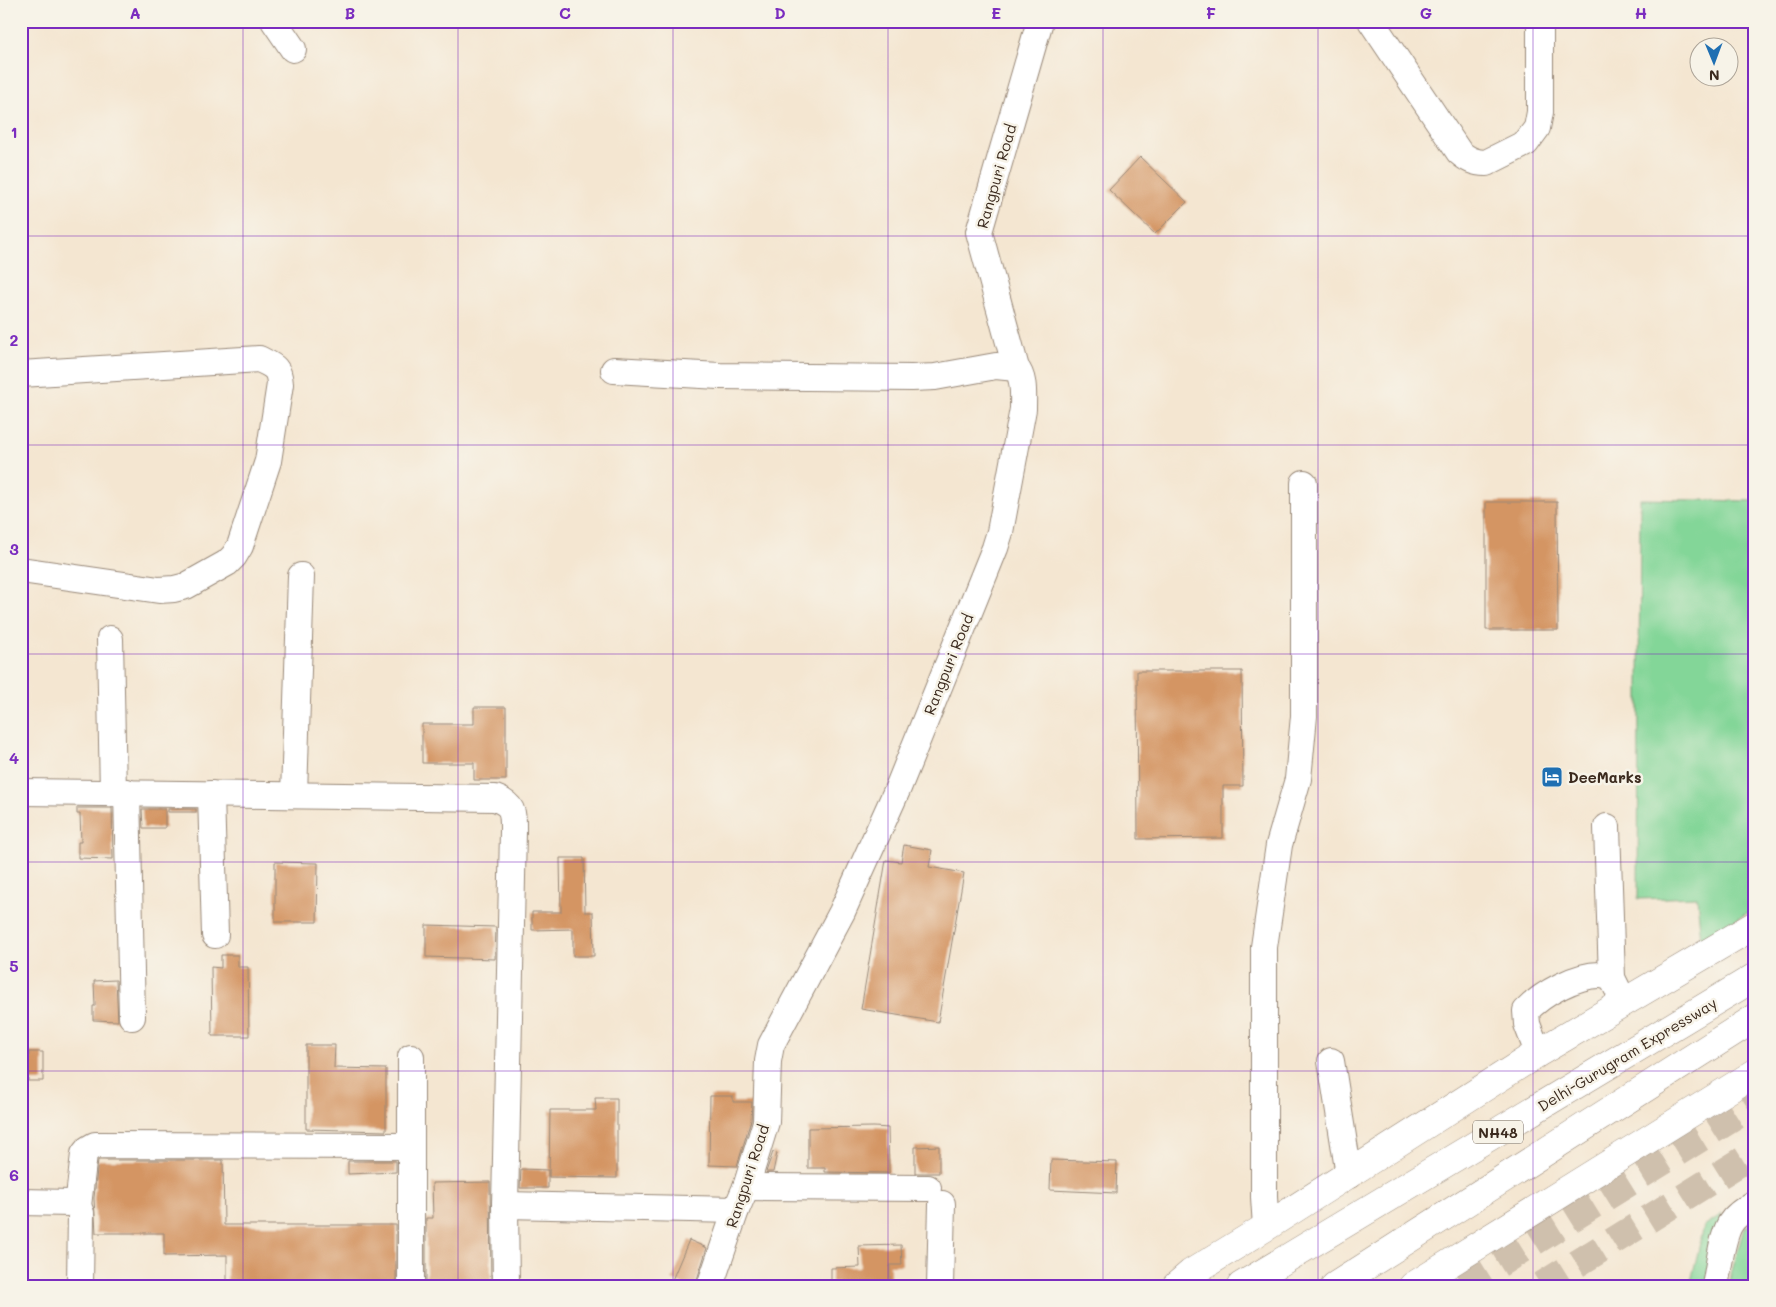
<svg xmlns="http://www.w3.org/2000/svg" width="1776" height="1307" viewBox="0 0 1776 1307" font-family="Mali,sans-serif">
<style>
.green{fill:#83d698;stroke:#5f805b}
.building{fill:#d49563}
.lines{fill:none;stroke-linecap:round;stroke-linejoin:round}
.highway-tunnel{stroke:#cfc0ad;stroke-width:28;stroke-dasharray:28 14;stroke-linecap:butt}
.minor-casing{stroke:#988878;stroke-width:28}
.major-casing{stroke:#988878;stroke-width:29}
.highway-casing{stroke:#988878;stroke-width:29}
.minor{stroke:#fff;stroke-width:26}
.major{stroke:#fff;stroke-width:28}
.highway{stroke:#fff;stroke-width:28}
.grid{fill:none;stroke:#7b2cbf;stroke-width:1;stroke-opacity:0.55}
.labels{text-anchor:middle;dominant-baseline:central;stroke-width:5;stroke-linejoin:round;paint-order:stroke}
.shield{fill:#f7f3e8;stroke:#73665b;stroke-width:1}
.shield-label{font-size:14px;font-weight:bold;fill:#3b2a1e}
.street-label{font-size:15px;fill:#3b2a1e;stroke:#f7f3e8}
.poi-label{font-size:15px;font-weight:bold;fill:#3b2a1e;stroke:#f7f3e8;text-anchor:start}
.neatline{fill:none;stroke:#7b2cbf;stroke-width:2}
.grid-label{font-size:16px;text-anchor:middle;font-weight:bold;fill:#7b2cbf}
</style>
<rect width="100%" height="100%" fill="#f7f3e8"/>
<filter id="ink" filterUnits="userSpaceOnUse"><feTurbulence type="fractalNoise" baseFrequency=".02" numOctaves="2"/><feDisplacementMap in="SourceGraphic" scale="10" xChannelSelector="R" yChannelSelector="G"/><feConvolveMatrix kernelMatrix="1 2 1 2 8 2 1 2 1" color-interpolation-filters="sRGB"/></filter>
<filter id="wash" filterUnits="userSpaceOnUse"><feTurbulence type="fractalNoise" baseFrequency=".0096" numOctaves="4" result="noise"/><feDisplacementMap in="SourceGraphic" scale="20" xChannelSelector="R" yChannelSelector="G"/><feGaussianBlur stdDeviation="1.12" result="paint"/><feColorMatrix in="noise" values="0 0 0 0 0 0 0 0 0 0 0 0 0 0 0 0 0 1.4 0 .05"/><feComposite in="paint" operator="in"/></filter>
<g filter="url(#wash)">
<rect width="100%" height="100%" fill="#f4e6d1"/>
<!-- green -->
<g class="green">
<path d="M 1640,499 L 1755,501 L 1755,908 L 1701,941 L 1697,897 L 1638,899 Z"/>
<path d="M 1722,1214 L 1706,1286 L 1690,1286 L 1704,1226 Z"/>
<path d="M 1755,1221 L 1755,1286 L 1728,1286 L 1744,1228 Z"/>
</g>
<g id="blocks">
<!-- building -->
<g class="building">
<path d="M 1140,157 L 1187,202 L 1155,234 L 1109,190 Z"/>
<path d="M 1486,502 L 1557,502 L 1558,630 L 1486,630 Z"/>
<path d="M 1137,671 L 1242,671 L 1243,786 L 1223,786 L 1223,838 L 1138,839 Z"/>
<path d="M 474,707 L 506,707 L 506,780 L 474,780 L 474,763 L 422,763 L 422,724 L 474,724 Z"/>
<path d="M 77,808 L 112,808 L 113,859 L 78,858 L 78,842 L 81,842 L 80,814 L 77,814 Z"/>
<path d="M 142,809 L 165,809 L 165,828 L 143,828 Z"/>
<rect x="168" y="809" width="28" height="3"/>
<path d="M 904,845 L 932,850 L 929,867 L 964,873 L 938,1022 L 861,1009 L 886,860 L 901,862 Z"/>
<path d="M 560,858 L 584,858 L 585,912 L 593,912 L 594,956 L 573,956 L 573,929 L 532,930 L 532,912 L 561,912 Z"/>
<path d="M 275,862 L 318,863 L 317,922 L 275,922 Z"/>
<path d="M 426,925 L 496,927 L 495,959 L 426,957 Z"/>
<path d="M 221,955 L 238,955 L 238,967 L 248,967 L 249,1036 L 212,1036 L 211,967 L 221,968 Z"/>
<path d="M 116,980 L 118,1021 L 93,1020 L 93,1006 L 95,1006 L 94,981 Z"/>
<path d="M 306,1045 L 335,1045 L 334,1068 L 386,1069 L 386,1131 L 306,1129 Z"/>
<path d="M 29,1052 L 43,1052 L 43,1081 L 28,1081 Z"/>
<path d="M 710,1096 L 733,1096 L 733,1102 L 752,1102 L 751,1120 L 737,1166 L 709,1165 Z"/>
<path d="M 595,1098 L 617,1098 L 617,1178 L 549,1177 L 550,1110 L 596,1110 Z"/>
<path d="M 874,1127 L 888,1128 L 889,1173 L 825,1172 L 825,1168 L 808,1168 L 808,1128 Z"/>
<path d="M 939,1146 L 939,1173 L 915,1173 L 915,1147 Z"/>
<path d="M 773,1152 L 777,1153 L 773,1172 L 766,1172 Z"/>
<path d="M 98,1160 L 223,1160 L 224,1225 L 396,1225 L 396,1286 L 227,1286 L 227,1255 L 164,1256 L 164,1233 L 96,1233 L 94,1198 Z"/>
<path d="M 1051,1160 L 1117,1162 L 1116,1193 L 1050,1190 Z"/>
<path d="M 348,1161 L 396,1161 L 396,1172 L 348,1174 Z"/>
<path d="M 521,1169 L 548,1170 L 548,1188 L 520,1188 Z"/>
<path d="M 490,1182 L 491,1286 L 426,1286 L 426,1218 L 433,1218 L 432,1183 Z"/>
<path d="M 689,1240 L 707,1248 L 695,1286 L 686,1286 L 672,1280 Z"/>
<path d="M 901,1245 L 902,1265 L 890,1265 L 890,1281 L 831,1282 L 831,1268 L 860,1267 L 859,1246 Z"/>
</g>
</g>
</g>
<g filter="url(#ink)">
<use href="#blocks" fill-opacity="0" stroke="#988878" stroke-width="1"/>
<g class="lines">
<!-- highway-tunnel -->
<g class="highway-tunnel">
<path d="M 1463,1286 L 1755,1104"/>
<path d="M 1541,1286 L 1755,1153"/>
</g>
<!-- minor casing -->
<g class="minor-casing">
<g id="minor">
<path d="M 274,21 L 293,49"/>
<path d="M 1371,21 L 1459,152 C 1467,159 1474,163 1486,163 L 1526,143 L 1537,128 L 1540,112 L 1540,21"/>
<path d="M 614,370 L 719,376 L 912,378 L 935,377 L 996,366 L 1016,368"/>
<path d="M 21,374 L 259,359 C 273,366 279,367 280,384 L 268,461 L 240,546 L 234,556 L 227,563 L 186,586 L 174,589 L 159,590 L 21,570"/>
<path d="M 110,639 L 113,793"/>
<path d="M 21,792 L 495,798 C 514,805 513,813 513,831 L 505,1205 L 506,1286"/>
<path d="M 127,792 L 132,1017"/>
<path d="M 211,794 L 215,935"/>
<path d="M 294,795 L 301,576"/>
<path d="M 1607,827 L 1612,978"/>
<path d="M 1538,1053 L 1527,1024 L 1526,1011 C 1543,993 1576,975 1600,975 C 1604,975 1608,977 1612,978 L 1624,1002"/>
<path d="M 1331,1061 L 1349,1175"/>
<path d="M 746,1187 L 928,1188"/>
<path d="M 21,1202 L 72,1203 L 78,1206 L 81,1213 L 80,1286"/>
<path d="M 505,1205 L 736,1210"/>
<path d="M 78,1206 L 84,1154 L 88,1149 L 95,1145 L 411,1146"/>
<path d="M 1266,1227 L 1264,1197 L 1264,947 L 1279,845 L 1298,779 L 1304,716 L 1304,483"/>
<path d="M 411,1286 L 411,1057"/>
<path d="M 710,1286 L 736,1210 L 746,1187 L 766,1122 L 768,1061 L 771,1045 L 842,912 L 898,788 L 995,548 L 1000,532 L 1023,409 C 1023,396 1025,378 1016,368 L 979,232 L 1040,21"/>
<path d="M 940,1286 L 942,1204"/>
<path d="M 1715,1286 C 1719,1267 1721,1240 1730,1224 C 1736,1214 1746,1209 1755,1203"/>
</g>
</g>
<!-- major casing -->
<g class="major-casing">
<g id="major">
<path d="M 1176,1286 L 1191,1273 L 1266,1227 L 1538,1053 L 1755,925"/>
<path d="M 1413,1286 L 1755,1073"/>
</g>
</g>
<!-- highway casing -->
<g class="highway-casing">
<g id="highway">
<path d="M 1241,1286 L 1755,977"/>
<path d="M 1335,1286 L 1755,1018"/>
</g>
</g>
<!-- minor -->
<use href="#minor" class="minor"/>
<!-- major -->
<use href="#major" class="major"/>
<!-- highway -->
<use href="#highway" class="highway"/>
</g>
</g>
<!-- grid -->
<path class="grid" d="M 243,21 L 243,1286M 458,21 L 458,1286M 673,21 L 673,1286M 888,21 L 888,1286M 1103,21 L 1103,1286M 1318,21 L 1318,1286M 1533,21 L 1533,1286M 21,236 L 1755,236M 21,445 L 1755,445M 21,654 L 1755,654M 21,862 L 1755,862M 21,1071 L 1755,1071"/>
<!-- icons -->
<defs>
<g id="hotel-square" transform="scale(1.125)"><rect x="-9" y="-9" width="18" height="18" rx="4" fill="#1f6fb2" stroke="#f7f3e8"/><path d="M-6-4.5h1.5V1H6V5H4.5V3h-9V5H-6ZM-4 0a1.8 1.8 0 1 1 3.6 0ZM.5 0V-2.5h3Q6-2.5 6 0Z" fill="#fff"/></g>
</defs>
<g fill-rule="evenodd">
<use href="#hotel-square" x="1552" y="777"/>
</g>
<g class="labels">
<!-- shield labels -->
<rect class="shield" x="1473" y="1120.5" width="50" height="23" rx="4"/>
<g class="shield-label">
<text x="1498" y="1132">NH48</text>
</g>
<!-- street labels -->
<g class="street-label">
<text transform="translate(996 176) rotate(-74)">Rangpuri Road</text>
<text transform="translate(948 664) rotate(-68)">Rangpuri Road</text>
<text transform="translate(1627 1054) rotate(-31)">Delhi-Gurugram Expressway</text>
<text transform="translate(747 1176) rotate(-72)">Rangpuri Road</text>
</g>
<!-- poi labels -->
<g class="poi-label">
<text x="1568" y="777">DeeMarks</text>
</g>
</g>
<!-- margin -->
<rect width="1776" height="1307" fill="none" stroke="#f7f3e8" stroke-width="55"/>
<!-- north arrow -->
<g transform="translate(1714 62) rotate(179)"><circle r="24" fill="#f7f3e8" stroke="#aca397"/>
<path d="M0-4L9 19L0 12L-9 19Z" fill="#1f6fb2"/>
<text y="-8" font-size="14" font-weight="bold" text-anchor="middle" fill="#3b2a1e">N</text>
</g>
<rect x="28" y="28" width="1720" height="1252" class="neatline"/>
<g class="grid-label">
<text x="135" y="19">A</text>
<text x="350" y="19">B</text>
<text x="565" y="19">C</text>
<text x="780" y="19">D</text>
<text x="996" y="19">E</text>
<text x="1211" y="19">F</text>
<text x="1426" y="19">G</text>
<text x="1641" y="19">H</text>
<text x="14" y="138">1</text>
<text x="14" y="346">2</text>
<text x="14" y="555">3</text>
<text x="14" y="764">4</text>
<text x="14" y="972">5</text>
<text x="14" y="1181">6</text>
</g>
</svg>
